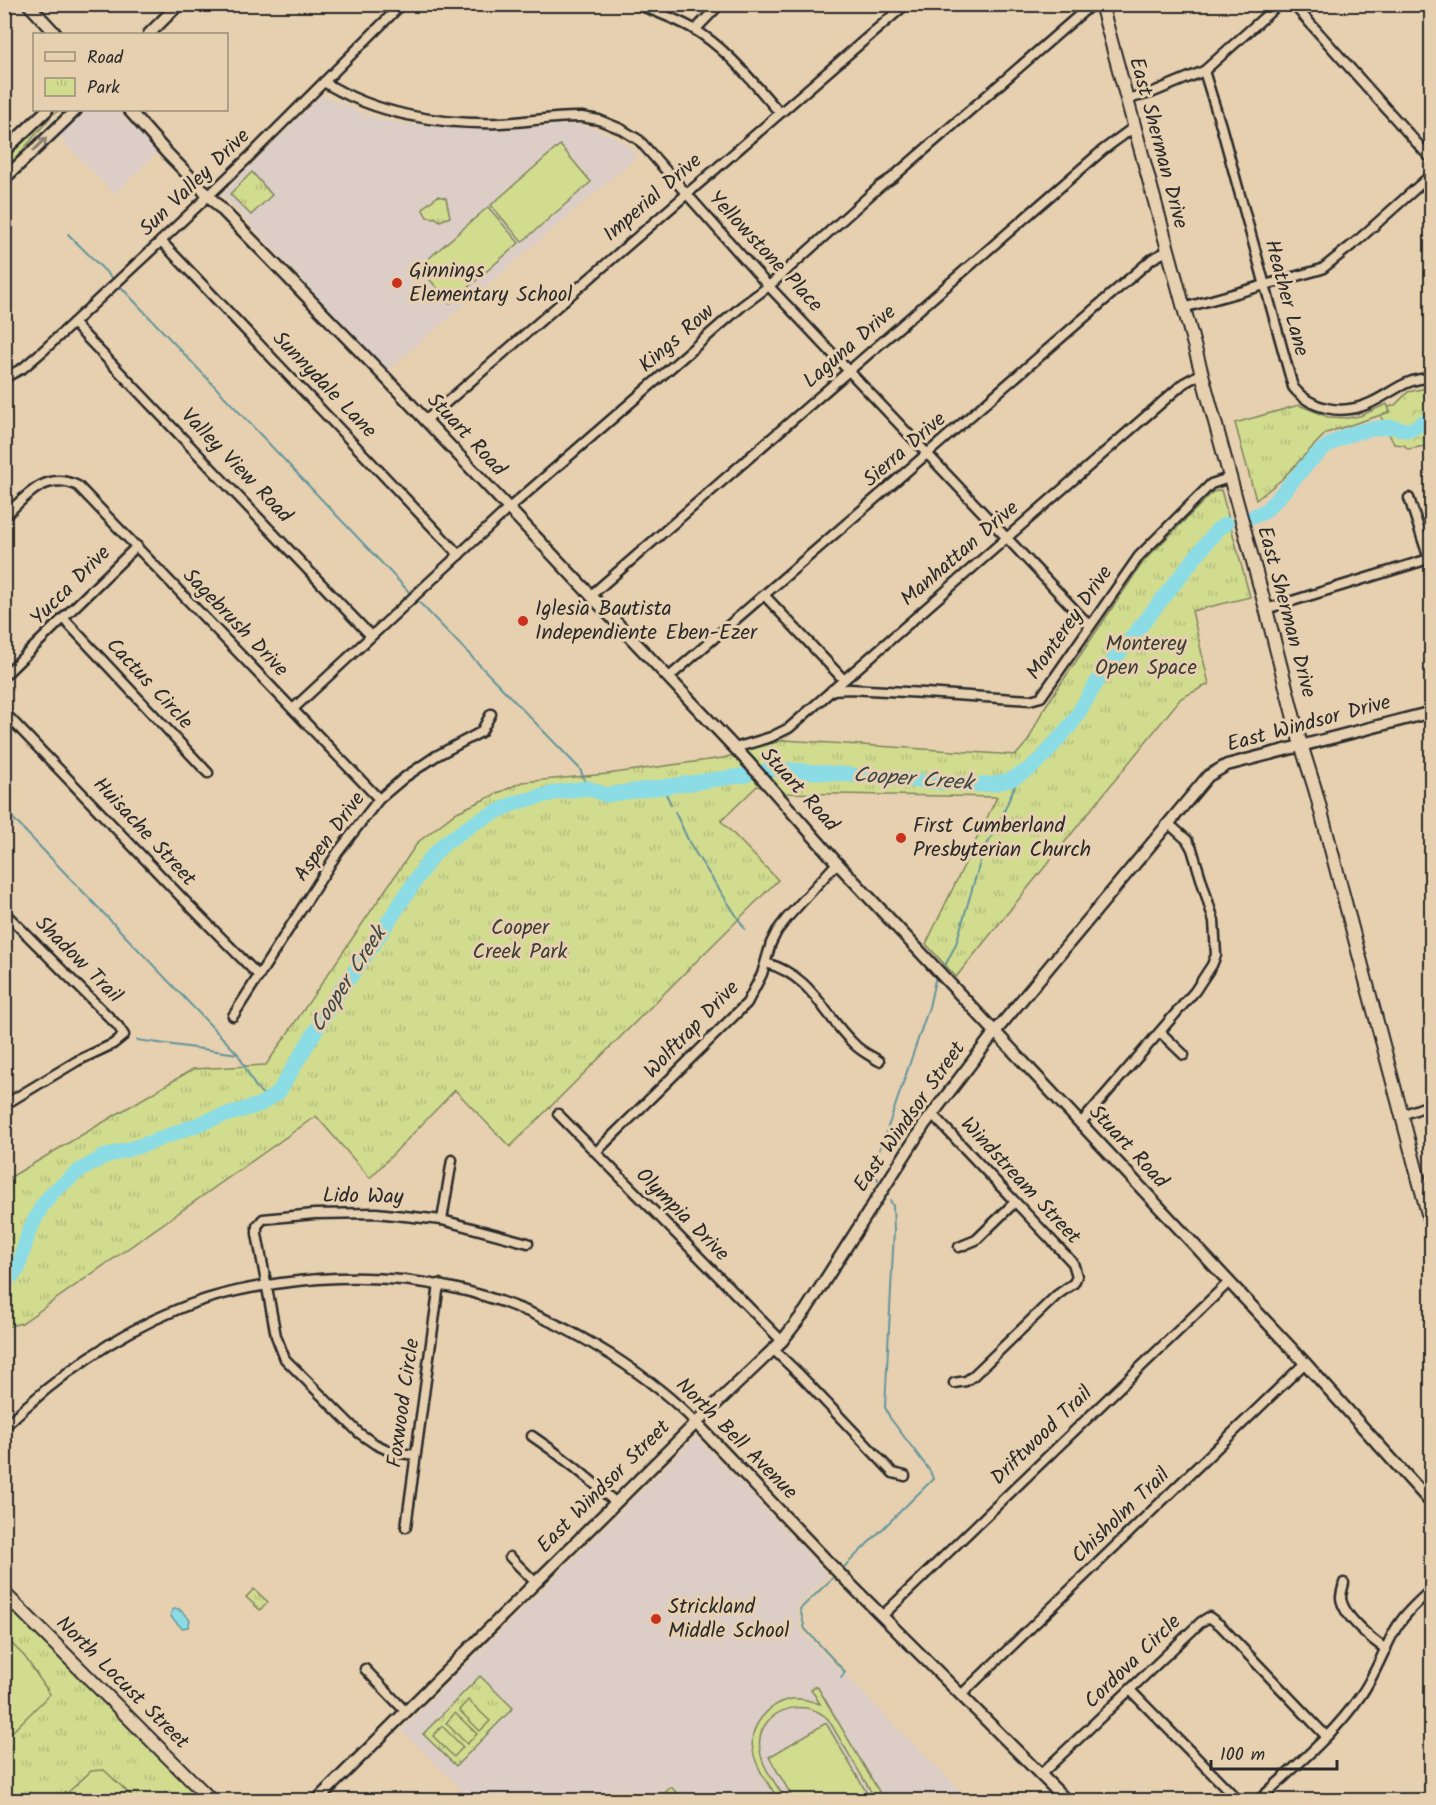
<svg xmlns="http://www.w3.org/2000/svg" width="1436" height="1805" viewBox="0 0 1436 1805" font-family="Kalam,sans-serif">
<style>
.built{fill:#dccec6}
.grass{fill:url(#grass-dots);stroke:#7e845d;stroke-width:1.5}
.forest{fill:url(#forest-crowns);stroke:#7e845d;stroke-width:1.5}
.park{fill:url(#park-tufts);stroke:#7e845d;stroke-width:1.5}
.pitch{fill:#d1dc8f;stroke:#7e845d;stroke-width:1.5}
.water{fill:url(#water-ripples);stroke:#65959b;stroke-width:1.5}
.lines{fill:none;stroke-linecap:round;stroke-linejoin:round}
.stream{stroke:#65959b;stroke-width:2}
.river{stroke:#8cdce6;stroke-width:15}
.minor-casing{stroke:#2b2b2b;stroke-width:13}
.tertiary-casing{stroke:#2b2b2b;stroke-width:15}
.secondary-casing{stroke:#2b2b2b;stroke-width:16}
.minor{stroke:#e6d0b0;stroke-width:8}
.tertiary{stroke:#e6d0b0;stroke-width:10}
.secondary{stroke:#e6d0b0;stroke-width:12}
.oneway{stroke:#887e6e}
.poi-dot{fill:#c8321e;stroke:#e6d0b0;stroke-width:2}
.labels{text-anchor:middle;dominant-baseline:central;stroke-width:6;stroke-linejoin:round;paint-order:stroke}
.street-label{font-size:21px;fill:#2b2b2b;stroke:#e6d0b0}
.poi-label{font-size:21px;fill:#2b2b2b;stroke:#e6d0b0;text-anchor:start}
.park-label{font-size:21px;fill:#3c3d35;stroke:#e6d0b0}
.water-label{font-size:22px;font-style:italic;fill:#3a4647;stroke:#e6d0b0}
</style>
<defs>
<pattern id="grass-dots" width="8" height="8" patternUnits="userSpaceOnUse" patternTransform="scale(1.5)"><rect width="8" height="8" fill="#d1dc8f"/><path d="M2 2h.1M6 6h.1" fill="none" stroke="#b4bd7c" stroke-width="1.8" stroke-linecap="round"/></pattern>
<pattern id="forest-crowns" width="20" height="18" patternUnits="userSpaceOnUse" patternTransform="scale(1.5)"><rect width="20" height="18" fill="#d1dc8f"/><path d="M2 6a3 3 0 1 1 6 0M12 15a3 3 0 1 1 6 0" fill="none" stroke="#b4bd7c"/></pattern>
<pattern id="park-tufts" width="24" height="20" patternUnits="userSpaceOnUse" patternTransform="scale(1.5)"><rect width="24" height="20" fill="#d1dc8f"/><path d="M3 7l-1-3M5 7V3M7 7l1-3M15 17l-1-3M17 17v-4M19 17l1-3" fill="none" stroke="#b4bd7c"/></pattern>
<pattern id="water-ripples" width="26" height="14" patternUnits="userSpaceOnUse" patternTransform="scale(1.5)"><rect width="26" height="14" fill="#8cdce6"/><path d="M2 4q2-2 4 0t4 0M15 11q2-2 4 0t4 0" fill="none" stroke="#79bdc5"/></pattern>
</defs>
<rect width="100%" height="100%" fill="#e6d0b0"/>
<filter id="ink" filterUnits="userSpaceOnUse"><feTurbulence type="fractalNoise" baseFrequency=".0167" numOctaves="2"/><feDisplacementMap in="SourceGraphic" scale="12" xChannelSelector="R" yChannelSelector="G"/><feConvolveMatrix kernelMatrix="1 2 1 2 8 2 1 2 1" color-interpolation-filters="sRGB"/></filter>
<g filter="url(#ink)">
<!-- built -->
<g class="built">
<path d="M 322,95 L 366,115 L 396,123 L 486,130 L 575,124 L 591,127 L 613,136 L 631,148 L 638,156 L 387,371 L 222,194 Z"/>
<path d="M 85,110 L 117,110 L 157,153 L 114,194 L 58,136 Z"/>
<path d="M 696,1437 L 828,1575 L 797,1607 L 800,1630 L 970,1800 L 472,1800 L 401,1730 Z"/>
</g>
<!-- grass -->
<path class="grass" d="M 50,110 L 60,110 L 53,114 L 5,171 L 5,160 Z"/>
<!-- forest -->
<path class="forest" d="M 1431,387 L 1431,445 L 1408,449 L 1404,445 L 1394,444 L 1381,417 L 1383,409 L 1395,405 L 1408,392 Z"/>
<!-- park -->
<g class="park">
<path d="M 252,172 L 272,195 L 251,215 L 230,194 Z"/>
<path d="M 438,196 L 446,198 L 450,217 L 440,221 L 436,218 L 427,217 L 423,210 L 425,206 Z"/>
<path d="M 1387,404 L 1390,412 L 1326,433 L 1281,480 L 1256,500 L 1235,423 L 1299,405 L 1328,417 L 1347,418 L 1360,416 Z"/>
<path d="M 1221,490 L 1250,597 L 1192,611 L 1209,684 L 1181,698 L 956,977 L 926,944 L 997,797 L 784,793 L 757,786 L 721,821 L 778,880 L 510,1147 L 455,1090 L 370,1178 L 316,1116 L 22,1323 L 5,1327 L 4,1181 L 193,1069 L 266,1065 L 418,842 L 457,812 L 522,782 L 607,774 L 723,758 L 784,740 L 1016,755 L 1028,741 L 1043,710 L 1144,561 L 1213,492 Z"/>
<path d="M 254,1589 L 268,1602 L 260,1610 L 246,1597 Z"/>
<path d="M 5,1600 L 204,1800 L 5,1800 Z"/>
<path d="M 480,1676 L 513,1708 L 456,1766 L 423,1734 Z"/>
</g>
<!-- pitch -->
<g class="pitch">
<path d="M 560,145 L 591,182 L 522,242 L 491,205 Z"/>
<path d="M 488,207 L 519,243 L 450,303 L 419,267 Z"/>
<path d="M 5,1637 L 25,1657 L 50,1694 L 12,1732 L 5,1732 Z"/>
<path d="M 817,1686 L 884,1800 L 876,1800 L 828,1719 C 803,1694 754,1712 760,1750 C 762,1768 777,1785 786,1800 L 779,1800 C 769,1784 756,1769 753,1750 C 748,1726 769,1703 792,1699 C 802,1698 811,1701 820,1704 L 811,1689 Z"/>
<path d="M 468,1700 L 490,1721 L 480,1731 L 459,1710 Z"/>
<path d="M 455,1713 L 477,1734 L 467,1744 L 446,1723 Z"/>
<path d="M 826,1723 L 871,1800 L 794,1800 L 769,1757 Z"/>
<path d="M 442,1726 L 463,1747 L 454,1757 L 433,1736 Z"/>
<path d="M 104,1770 L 135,1799 L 61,1799 L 91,1771 Z"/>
<path d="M 671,1787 L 684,1800 L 657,1800 Z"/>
</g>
<!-- water -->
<path class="water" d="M 174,1609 L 179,1609 L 190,1620 L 188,1627 L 182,1628 L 171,1617 L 171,1612 Z"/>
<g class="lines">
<!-- stream -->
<g class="stream">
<path d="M 68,234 L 115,281"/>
<path d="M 119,285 L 412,595"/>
<path d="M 416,599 L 580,769 L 588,788"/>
<path d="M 663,788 L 671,804"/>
<path d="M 4,809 L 237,1053 C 249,1070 251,1089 270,1099"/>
<path d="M 675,812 L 691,846 L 745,929"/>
<path d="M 945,966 L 956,944 L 983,852 L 999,823 L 1019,776"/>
<path d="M 137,1040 L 238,1054"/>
<path d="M 878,1180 L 874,1169 L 877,1155 L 887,1130 L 929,1007 L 935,980"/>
<path d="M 840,1571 L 933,1479 L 930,1471 L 890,1418 L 885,1407 L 894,1231 L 893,1206 L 890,1200"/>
<path d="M 836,1575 L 800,1609 L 805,1629 L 845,1672 L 841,1678"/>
</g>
<!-- river -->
<g class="river">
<path d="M 1254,516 L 1264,512 C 1308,470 1318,431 1389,427 C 1396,426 1401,430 1407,430 C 1417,430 1421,420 1432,419"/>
<path d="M 767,770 L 780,769 L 970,785 L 992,784 L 1010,780 L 1028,770 L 1043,757 L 1073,722 L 1097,682 L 1117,656 L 1217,530 L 1226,524"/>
<path d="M 4,1281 L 13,1275 L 18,1269 L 29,1231 L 42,1206 L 53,1192 L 79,1171 L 103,1157 L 149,1143 L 212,1119 L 259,1105 L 278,1093 L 339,992 L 369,951 L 429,860 L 445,843 L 476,822 L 515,803 L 558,792 L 588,788 L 606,795 L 747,775"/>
</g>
<!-- minor casing -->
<g class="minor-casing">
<g id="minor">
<path d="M 636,4 C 656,12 674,18 692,28 C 727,48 754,84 780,113"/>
<path d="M 1293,4 L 1432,160"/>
<path d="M 695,30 L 720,4"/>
<path d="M 1204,71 L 1221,126 L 1293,387 C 1311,410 1342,415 1368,404 C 1392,394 1403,378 1432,378"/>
<path d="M 324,82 C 375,114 440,125 500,123 C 528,122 554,116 582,117 L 599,120 L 621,129 L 639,140 L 762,279 L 1090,626"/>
<path d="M 1127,99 L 1151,93 L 1204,71 L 1279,4"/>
<path d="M 161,241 L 459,555"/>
<path d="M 1183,308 L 1322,269 L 1357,241 L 1432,174"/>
<path d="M 73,323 L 371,636"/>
<path d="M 4,378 L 23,368 L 44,350 L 161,241 L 248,158 L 402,4"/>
<path d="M 425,421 L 906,4"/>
<path d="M 1409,498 L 1429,559"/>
<path d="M 4,517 C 26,496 46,470 78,486 L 379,799"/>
<path d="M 590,596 L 1103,150 L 1134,127"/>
<path d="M 765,596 L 843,679"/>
<path d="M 1266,609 L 1432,558"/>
<path d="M 64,619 L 208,773"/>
<path d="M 4,676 L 137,546"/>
<path d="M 668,678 L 1152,259 L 1167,251"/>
<path d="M 832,690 L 849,689 L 925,693 L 1030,700 L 1041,697 L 1139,556 L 1211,484 L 1229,478"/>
<path d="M 293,709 L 508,509 L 742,306 L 769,286 L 880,186 L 892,178 L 1092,4"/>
<path d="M 4,712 L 184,900 L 259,976"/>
<path d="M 735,748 L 771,737 L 789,728 L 1184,383 L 1202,373"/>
<path d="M 4,912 L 118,1026 L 124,1035 L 113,1044 L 77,1061 L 4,1105"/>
<path d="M 766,963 C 814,977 822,1014 855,1045 C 862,1052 871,1056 879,1061"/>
<path d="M 233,1016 L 338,852 L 379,799 L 405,777 L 436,756 L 481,732 L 491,714"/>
<path d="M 1160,1032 L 1184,1055"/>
<path d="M 558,1114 L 782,1341"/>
<path d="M 932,1114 L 1073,1263 L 1077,1276 L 1074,1283 L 1057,1295 L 973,1376 L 966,1381 L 954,1383"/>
<path d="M 1402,1115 L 1432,1104"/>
<path d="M 1080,1124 L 1195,991 L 1212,965 L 1216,955 L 1214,921 L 1192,849 L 1187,840 L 1168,823"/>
<path d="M 596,1152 L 747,1003 L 762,974 L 771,943 L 777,931 L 787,918 L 837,863"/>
<path d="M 442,1220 L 452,1160"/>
<path d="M 959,1247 L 976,1240 L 1015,1202"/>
<path d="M 773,1349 L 800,1375 L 893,1473 L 905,1476"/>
<path d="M 4,1427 C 55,1378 110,1337 176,1310 C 209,1296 245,1288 281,1283 C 403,1266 507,1289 611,1355 C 642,1375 671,1396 696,1423"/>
<path d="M 532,1436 C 562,1456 589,1478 616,1503"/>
<path d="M 415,1455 L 392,1452 L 375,1444 L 359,1433 L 285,1359 L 276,1336 L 257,1234 L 257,1226 L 263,1219 L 314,1214 L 376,1213 L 442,1220 L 528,1243"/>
<path d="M 406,1527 L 439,1284"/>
<path d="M 510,1557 L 536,1583"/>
<path d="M 1344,1583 C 1343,1588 1341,1593 1341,1598 C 1343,1616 1372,1640 1386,1649"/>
<path d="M 882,1616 L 1229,1282"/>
<path d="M 365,1669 L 406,1712"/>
<path d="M 1130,1690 L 1238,1800"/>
<path d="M 961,1695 L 1305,1363"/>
<path d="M 1041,1774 L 1201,1622 L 1209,1617 L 1220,1625 L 1326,1736"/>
<path d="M 1259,1800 C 1294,1767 1334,1735 1361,1695 C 1375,1675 1383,1651 1395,1630 C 1404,1614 1418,1602 1432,1589"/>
<path d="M 1424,1800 L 1432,1794"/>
</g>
</g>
<!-- tertiary casing -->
<g class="tertiary-casing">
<g id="tertiary">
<path d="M 28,4 L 56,34"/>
<path d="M 149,34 L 179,4"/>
<path d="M 129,110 L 166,152 L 383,375 L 749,763 L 837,863 L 1305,1363 L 1432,1504"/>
<path d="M 4,151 L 47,110"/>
<path d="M 4,179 L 76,110"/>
<path d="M 696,1423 L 828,1562 L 1066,1800"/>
<path d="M 317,1800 L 696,1423 L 782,1341 L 806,1310 L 924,1125 L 995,1032 L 1208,776 L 1227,765 L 1432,712"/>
</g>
</g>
<!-- secondary casing -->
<g class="secondary-casing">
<g id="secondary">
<path d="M 1101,4 L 1266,609 L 1299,738 L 1315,789 L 1432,1229"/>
<path d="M 4,1593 L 211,1800"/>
</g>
</g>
<!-- minor -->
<use href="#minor" class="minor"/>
<!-- tertiary -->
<use href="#tertiary" class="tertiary"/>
<!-- secondary -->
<use href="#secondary" class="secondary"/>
</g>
<!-- one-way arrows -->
<defs><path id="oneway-shaft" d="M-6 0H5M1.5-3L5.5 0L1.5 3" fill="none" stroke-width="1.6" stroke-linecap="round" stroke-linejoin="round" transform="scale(1.5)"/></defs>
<use class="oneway" href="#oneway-shaft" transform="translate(40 144) rotate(-45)"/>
</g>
<!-- markers -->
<g class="poi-dot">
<circle cx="397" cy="283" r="6"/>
<circle cx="523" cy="621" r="6"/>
<circle cx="901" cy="838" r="6"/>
<circle cx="656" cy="1619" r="6"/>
</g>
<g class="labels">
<!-- street labels -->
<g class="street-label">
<text transform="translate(1158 143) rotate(75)">East Sherman Drive</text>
<text transform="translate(195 183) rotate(-44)">Sun Valley Drive</text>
<text transform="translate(653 198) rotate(-41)">Imperial Drive</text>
<text transform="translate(765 252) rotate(47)">Yellowstone Place</text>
<text transform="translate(1286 298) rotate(75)">Heather Lane</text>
<text transform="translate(677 339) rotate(-41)">Kings Row</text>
<text transform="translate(850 347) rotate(-41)">Laguna Drive</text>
<text transform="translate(324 385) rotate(46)">Sunnydale Lane</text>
<text transform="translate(466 435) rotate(47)">Stuart Road</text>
<text transform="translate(905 450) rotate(-41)">Sierra Drive</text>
<text transform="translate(236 466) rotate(46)">Valley View Road</text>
<text transform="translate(960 554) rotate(-41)">Manhattan Drive</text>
<text transform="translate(71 586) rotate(-45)">Yucca Drive</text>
<text transform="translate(1286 612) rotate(75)">East Sherman Drive</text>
<text transform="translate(235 623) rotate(46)">Sagebrush Drive</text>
<text transform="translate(1070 623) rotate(-55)">Monterey Drive</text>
<text transform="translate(149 684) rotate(47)">Cactus Circle</text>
<text transform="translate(1309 724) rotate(-15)">East Windsor Drive</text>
<text transform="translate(799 790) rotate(48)">Stuart Road</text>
<text transform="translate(144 832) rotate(47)">Huisache Street</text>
<text transform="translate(330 837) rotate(-54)">Aspen Drive</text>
<text transform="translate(78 960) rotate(45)">Shadow Trail</text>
<text transform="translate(692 1030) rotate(-46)">Wolftrap Drive</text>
<text transform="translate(910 1117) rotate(-55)">East Windsor Street</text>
<text transform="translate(1128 1147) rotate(47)">Stuart Road</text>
<text transform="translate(1020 1181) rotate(47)">Windstream Street</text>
<text transform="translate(363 1197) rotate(1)">Lido Way</text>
<text transform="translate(682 1215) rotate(45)">Olympia Drive</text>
<text transform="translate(404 1403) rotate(-82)">Foxwood Circle</text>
<text transform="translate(1042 1436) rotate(-44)">Driftwood Trail</text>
<text transform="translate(736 1439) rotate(45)">North Bell Avenue</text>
<text transform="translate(604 1487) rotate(-45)">East Windsor Street</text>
<text transform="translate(1121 1516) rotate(-44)">Chisholm Trail</text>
<text transform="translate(1133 1662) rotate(-44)">Cordova Circle</text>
<text transform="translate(122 1683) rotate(45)">North Locust Street</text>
</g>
<!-- poi labels -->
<g class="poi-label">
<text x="409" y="271">Ginnings<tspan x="409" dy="24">Elementary School</tspan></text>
<text x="535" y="609">Iglesia Bautista<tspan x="535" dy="24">Independiente Eben-Ezer</tspan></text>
<text x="913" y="826">First Cumberland<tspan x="913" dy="24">Presbyterian Church</tspan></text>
<text x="668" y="1607">Strickland<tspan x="668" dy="24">Middle School</tspan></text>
</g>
<!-- park labels -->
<g class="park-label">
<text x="1146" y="644">Monterey<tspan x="1146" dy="24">Open Space</tspan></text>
<text x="520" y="928">Cooper<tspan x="520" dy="24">Creek Park</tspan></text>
</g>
<!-- water labels -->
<g class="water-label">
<text transform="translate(913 780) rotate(4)">Cooper Creek</text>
<text transform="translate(349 980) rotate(-57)">Cooper Creek</text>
</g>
</g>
<!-- margin -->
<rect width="1436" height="1805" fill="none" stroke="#e6d0b0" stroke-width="24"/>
<rect x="12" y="12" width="1412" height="1781" fill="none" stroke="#2b2b2b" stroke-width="2" filter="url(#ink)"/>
<!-- legend -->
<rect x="33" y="33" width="195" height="78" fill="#e6d0b0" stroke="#9b8e7b" stroke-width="1.5"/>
<rect x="45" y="52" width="30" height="9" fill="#e6d0b0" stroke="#9b8e7b" stroke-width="1.5"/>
<text x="87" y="63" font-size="18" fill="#2b2b2b">Road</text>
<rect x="45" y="78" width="30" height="18" fill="url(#park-tufts)" stroke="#9b8e7b" stroke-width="1.5"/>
<text x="87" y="93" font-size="18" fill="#2b2b2b">Park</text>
<!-- scale -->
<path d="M1211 1760v9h126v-9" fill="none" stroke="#2b2b2b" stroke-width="3"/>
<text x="1220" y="1760" font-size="18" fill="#2b2b2b" stroke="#e6d0b0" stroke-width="4.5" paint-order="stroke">100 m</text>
</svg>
